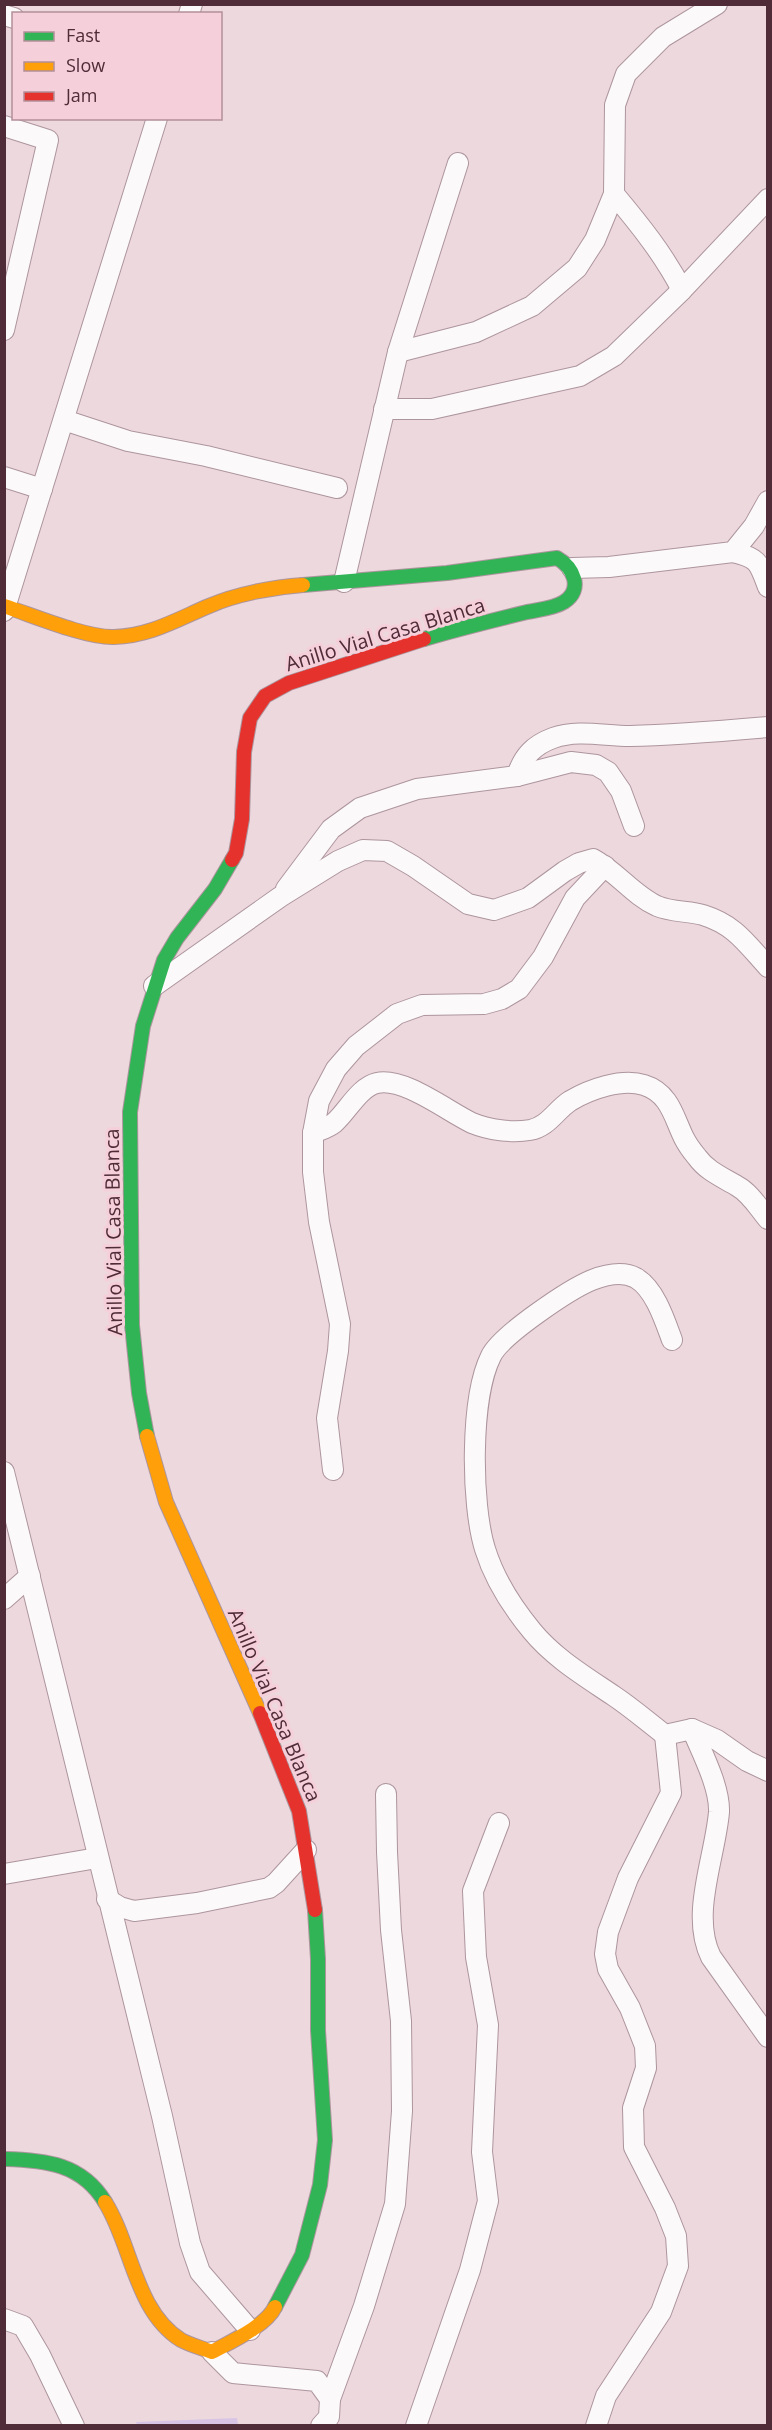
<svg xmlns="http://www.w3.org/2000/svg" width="772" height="2430" viewBox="0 0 772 2430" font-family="'Open Sans',sans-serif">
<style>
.green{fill:#d8c5e6}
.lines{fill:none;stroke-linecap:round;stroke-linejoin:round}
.street-casing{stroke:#ad959d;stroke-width:22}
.fast-casing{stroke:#ad959d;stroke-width:16}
.slow-casing{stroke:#ad959d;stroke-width:16}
.jam-casing{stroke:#ad959d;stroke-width:16}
.street{stroke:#fcf9fa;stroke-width:20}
.fast{stroke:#30b455;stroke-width:14}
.slow{stroke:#ff9f0a;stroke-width:14}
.jam{stroke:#e5322d;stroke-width:14}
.labels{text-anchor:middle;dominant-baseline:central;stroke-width:6;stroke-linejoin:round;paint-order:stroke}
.street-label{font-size:20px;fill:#4f2c38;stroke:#f5d0da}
</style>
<rect width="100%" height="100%" fill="#edd8de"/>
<!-- green -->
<path class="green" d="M 237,2418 L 238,2425 L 137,2425 L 136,2422 Z"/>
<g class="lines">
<!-- street casing -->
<g class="street-casing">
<g id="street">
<path d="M 189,14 L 192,4"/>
<path d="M 4,15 L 14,18"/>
<path d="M 4,126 L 48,140 L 4,330"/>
<path d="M 614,194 C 640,225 664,255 682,290"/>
<path d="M 398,352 L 476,332 L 532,306 L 577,268 L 595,240 L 614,194 L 615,105 L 626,74 L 663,37 L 717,4"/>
<path d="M 384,409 L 432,409 L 580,376 L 614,356 L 682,290 L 768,199"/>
<path d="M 64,420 L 128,441 L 206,456 L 337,488"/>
<path d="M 4,477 L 42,489"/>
<path d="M 733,552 C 759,558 759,563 768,587"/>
<path d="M 572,568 L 609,567 L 733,552 L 754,526 L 768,501"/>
<path d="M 344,582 L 398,352 L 458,163"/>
<path d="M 4,611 L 157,118"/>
<path d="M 517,776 C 523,756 534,745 553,738 C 578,729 604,736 630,736 C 676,735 722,731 768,727"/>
<path d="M 286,889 L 331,829 L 360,808 L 417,789 L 517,776 L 571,762 L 596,765 L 608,772 L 621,791 L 634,826"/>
<path d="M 154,986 L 280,897 L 338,861 L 363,850 L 387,851 L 413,866 L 468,904 L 494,910 L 528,898 L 565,871 L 579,863 L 593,859 C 617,872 633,895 657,906 C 671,912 689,911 703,915 C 735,925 746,943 768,967"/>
<path d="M 313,1133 C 320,1130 328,1128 334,1123 C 347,1112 359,1087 377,1083 C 404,1077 447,1111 472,1123 C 489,1130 512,1133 530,1130 C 548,1127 556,1110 570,1101 C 590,1089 622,1078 644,1085 C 670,1093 674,1118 684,1138 C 687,1144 692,1151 697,1157 C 707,1171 722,1177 737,1186 C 750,1193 758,1207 768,1219"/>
<path d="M 672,1340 C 665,1321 655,1289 636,1278 C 623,1271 605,1275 592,1280 C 570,1289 501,1335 491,1356 C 470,1398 471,1504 485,1549 C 494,1578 513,1608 532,1631 C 554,1658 586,1677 614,1696 C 632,1708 648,1722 665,1735 L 692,1729 L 717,1740 L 747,1761 L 768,1771"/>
<path d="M 333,1470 L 327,1418 L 338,1351 L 340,1324 L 319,1222 L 313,1172 L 313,1133 L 319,1101 L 336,1069 L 356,1046 L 397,1014 L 422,1005 L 484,1004 L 502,999 L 519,989 L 543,957 L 575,898 L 605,866"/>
<path d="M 4,1472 L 162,2116 L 190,2243 L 200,2272 L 250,2330"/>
<path d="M 4,1599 L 30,1576"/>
<path d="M 692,1729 C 702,1753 720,1787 719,1812 C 715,1858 690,1915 711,1957 L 768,2037"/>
<path d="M 4,1874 L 97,1858"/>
<path d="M 107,1899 L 120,1907 L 134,1911 L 197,1903 L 269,1888 L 276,1883 L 306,1850"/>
<path d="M 4,2319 L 23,2326 L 40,2355 L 74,2426"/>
<path d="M 212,2352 L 233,2373 L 317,2381 L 330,2399 L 329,2417 L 321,2426"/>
<path d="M 330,2399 L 364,2306 L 395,2204 L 402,2111 L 401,2021 L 391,1930 L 387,1852 L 386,1794"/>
<path d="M 416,2426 L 470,2270 L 488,2201 L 482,2152 L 488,2025 L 476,1957 L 473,1891 L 499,1823"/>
<path d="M 596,2426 L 606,2396 L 661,2312 L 678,2266 L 676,2236 L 665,2208 L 634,2147 L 633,2108 L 646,2068 L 645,2046 L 630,2008 L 608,1969 L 605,1954 L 608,1932 L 628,1878 L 671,1793 L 665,1735"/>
</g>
</g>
<!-- fast casing -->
<g class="fast-casing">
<g id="fast">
<path d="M 303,585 L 447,573 L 557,558 C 573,567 584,589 564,602 C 553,609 535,610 523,613 C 490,621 457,629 424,639"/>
<path d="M 147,1436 L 139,1393 L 132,1325 L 130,1112 L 143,1026 L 164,960 L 177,938 L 215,889 L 232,860"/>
<path d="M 4,2159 C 46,2160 82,2164 105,2202"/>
<path d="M 275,2307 L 302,2255 L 320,2185 L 325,2140 L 318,2030 L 318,1959 L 315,1910"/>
</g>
</g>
<!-- slow casing -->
<g class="slow-casing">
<g id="slow">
<path d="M 4,606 C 32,615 86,638 114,637 C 150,636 178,619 209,606 C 236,594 274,587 303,585"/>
<path d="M 147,1436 L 166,1502 L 260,1713"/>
<path d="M 105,2202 C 132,2245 135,2311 181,2340 C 190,2345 202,2348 212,2352 C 230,2342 266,2326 275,2307"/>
</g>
</g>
<!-- jam casing -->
<g class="jam-casing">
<g id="jam">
<path d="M 232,860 L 236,853 L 242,819 L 244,752 L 250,718 L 265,696 L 289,683 L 424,639"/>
<path d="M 260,1713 L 299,1811 L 315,1910"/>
</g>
</g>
<!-- street -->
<use href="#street" class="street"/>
<!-- fast -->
<use href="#fast" class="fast"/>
<!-- slow -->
<use href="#slow" class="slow"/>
<!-- jam -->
<use href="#jam" class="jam"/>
</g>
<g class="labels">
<!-- street labels -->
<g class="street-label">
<text transform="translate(385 634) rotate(-17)">Anillo Vial Casa Blanca</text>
<text transform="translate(113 1232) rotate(-91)">Anillo Vial Casa Blanca</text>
<text transform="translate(275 1705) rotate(67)">Anillo Vial Casa Blanca</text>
</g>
</g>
<!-- border -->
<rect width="772" height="2430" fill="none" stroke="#4f2c38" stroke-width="12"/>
<!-- legend -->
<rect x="12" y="12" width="210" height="108" fill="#f5d0da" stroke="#b38e99" stroke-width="1.5"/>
<rect x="24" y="32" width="30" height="9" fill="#30b455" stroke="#b38e99" stroke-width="1.5"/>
<text x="66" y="42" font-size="18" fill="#4f2c38">Fast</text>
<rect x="24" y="62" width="30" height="9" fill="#ff9f0a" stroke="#b38e99" stroke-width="1.5"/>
<text x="66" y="72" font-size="18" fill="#4f2c38">Slow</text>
<rect x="24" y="92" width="30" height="9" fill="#e5322d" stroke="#b38e99" stroke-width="1.5"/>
<text x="66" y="102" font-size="18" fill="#4f2c38">Jam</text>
</svg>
